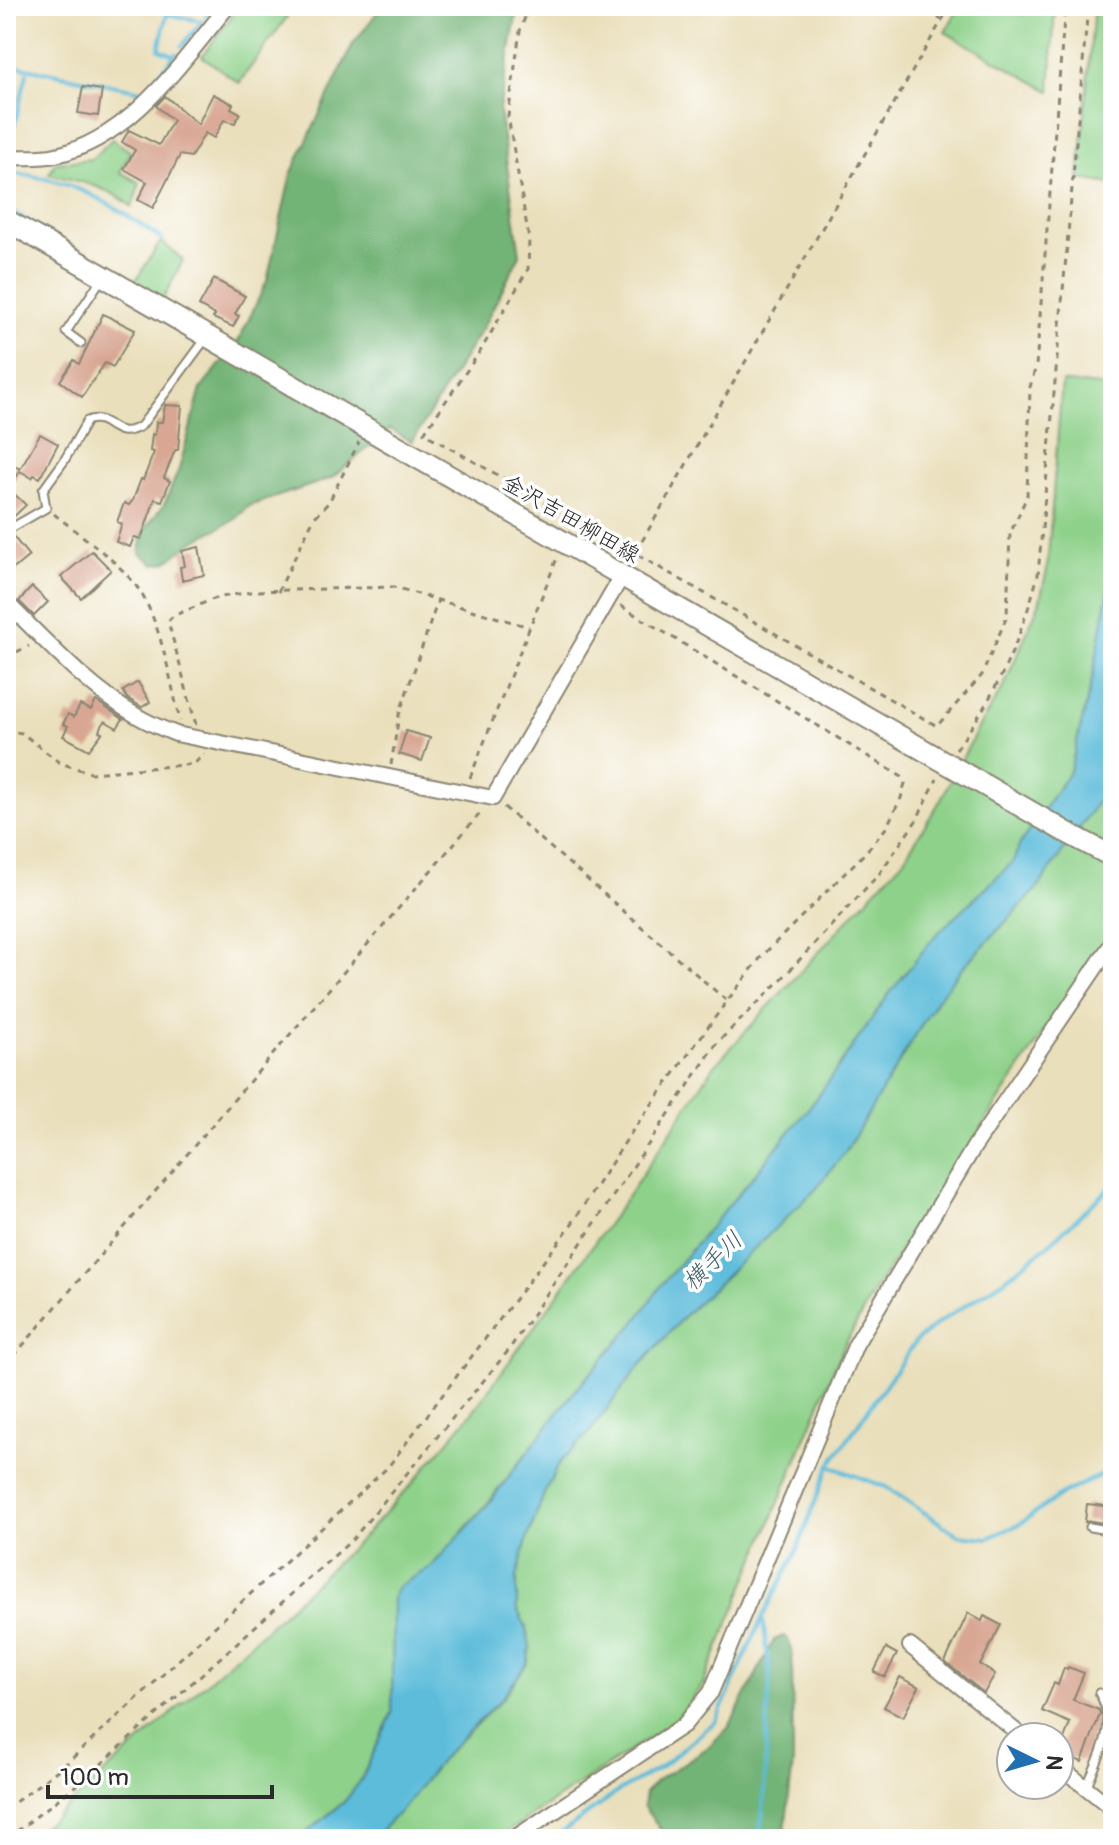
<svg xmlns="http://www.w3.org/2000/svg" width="1119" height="1845" viewBox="0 0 1119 1845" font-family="Pangolin,'Klee One',sans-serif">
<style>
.green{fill:#8ed18a;stroke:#5c7e5a;stroke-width:2}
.forest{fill:#72b376;stroke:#4e6f50;stroke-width:2}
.water{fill:#5cbcda;stroke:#447482;stroke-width:2}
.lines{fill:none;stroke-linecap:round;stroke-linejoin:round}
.stream{stroke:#5cbcda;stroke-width:4}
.building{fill:#d8a692}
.service-casing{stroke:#8a8573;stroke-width:11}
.minor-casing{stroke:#8a8573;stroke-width:18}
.secondary-casing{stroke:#8a8573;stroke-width:24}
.path{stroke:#8a8573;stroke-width:3;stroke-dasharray:6 6;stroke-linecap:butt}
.service{stroke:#fff;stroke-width:7}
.minor{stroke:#fff;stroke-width:14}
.secondary{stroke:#fff;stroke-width:20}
.labels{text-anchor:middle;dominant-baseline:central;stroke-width:7;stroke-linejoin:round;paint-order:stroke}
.street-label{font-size:22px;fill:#2b2b2b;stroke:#fff}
.water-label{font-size:24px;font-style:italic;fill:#3c5e68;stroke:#fff}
</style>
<rect width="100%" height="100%" fill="#fff"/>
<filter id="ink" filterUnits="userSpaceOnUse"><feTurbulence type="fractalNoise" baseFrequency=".0125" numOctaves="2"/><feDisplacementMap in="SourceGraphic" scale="16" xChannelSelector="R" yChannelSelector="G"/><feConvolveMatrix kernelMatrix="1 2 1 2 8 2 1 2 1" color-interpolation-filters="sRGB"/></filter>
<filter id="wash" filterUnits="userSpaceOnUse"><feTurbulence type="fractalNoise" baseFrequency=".006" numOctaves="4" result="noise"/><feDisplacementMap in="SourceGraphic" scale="32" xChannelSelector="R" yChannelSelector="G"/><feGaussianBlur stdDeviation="1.8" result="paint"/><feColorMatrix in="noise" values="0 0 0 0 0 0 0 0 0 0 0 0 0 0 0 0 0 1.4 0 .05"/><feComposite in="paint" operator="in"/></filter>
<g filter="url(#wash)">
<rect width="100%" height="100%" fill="#eadfbb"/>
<!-- green -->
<g class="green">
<path d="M 239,6 L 272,6 L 287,17 L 239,83 L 202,56 Z"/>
<path d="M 960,6 L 1007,6 L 1023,15 L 1028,6 L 1055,6 L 1050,91 L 945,32 Z"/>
<path d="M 1094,6 L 1113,6 L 1113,184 L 1079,179 Z"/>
<path d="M 112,139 L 131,152 L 120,172 L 140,183 L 132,207 C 112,187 76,181 49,174 L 55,163 L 92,159 Z"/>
<path d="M 161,241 L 183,260 L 162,301 L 134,283 Z"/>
<path d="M 1113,367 L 1113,567 L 1093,676 L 1070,771 L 1020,844 L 1013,862 L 934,938 L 889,994 L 817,1098 L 634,1324 L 574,1392 L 487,1504 L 431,1567 L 399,1586 L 393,1597 L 392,1713 L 361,1780 L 345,1801 L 299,1839 L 24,1839 L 53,1819 L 263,1632 L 361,1539 L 411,1485 L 471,1414 L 531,1332 L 630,1193 L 714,1066 L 904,859 L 940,801 L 977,730 L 1004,686 L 1039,604 L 1047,570 L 1062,382 L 1109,387 Z"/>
<path d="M 1113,743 L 1113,927 L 874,1291 L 841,1352 L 703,1685 L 675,1721 L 496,1839 L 373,1839 L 403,1808 L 444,1756 L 503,1698 L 528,1662 L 530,1646 L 525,1625 L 516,1609 L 517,1577 L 528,1536 L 546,1489 L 561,1461 L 588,1434 L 637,1369 L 683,1317 L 815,1190 L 845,1152 L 936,1001 L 961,969 L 1036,890 L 1098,801 Z"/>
</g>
<!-- forest -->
<g class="forest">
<path d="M 382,6 L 518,6 L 499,110 L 520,255 L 483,327 L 412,442 L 390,429 L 332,478 L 249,506 L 234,520 L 194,541 L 166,562 L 154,564 L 140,553 L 143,532 L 165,503 L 179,469 L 201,389 L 239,340 L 267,281 L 291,174 L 353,44 Z"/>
<path d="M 783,1636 L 788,1639 L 792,1654 L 793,1762 L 784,1839 L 668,1839 L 643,1806 L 645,1793 L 656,1781 L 707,1748 L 729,1727 L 774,1640 Z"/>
</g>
<!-- water -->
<path class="water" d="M 1113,567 L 1113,743 L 1098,801 L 1036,890 L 961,969 L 936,1001 L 845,1152 L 815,1190 L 683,1317 L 637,1369 L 588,1434 L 561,1461 L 546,1489 L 528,1536 L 517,1577 L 517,1609 L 525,1625 L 530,1646 L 528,1662 L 502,1698 L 444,1756 L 403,1808 L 373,1839 L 299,1839 L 345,1801 L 361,1780 L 392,1713 L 393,1597 L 399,1586 L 431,1567 L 484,1509 L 574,1392 L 634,1324 L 663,1283 L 756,1173 L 817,1098 L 889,994 L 934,937 L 1013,862 L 1020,844 L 1070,771 L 1093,676 Z"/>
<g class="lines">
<!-- stream -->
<g class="stream">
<path d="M 205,16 L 214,6"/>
<path d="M 182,46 L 202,21"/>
<path d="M 174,55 L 159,49 L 167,14 L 197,20"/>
<path d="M 6,64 L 142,91"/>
<path d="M 142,95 L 176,53"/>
<path d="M 8,151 L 27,73"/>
<path d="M 6,173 C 71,177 111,203 162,239"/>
<path d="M 6,208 L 92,258"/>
<path d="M 829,1466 L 886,1487 L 958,1535 L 988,1538 L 1018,1525 L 1062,1494 L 1113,1469"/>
<path d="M 553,1839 L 619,1791 L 661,1767 L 716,1721 L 762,1618 L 795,1555 L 829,1466 L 916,1341 L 938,1323 L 1003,1281 L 1047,1246 L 1113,1185"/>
<path d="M 758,1839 L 763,1811 L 770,1674 L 763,1620"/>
</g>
</g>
<g id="blocks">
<!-- building -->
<g class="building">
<path d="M 83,87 L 102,90 L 98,116 L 78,113 Z"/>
<path d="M 213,94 L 233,104 L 231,108 L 240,113 L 235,123 L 224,120 L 214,138 L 205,133 L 191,157 L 180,155 L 153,208 L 138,200 L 147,182 L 124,169 L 135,150 L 122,142 L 129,130 L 159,145 L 173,120 L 156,106 L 165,96 L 198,124 Z"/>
<path d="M 214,279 L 245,296 L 235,314 L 239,316 L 233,327 L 213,318 L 215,315 L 199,306 Z"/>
<path d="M 103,314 L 135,330 L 113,367 L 105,363 L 82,397 L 60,381 L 74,360 L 79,364 Z"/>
<path d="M 165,405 L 182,406 L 178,450 L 175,450 L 164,478 L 170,481 L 162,501 L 155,499 L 141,539 L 134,537 L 130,547 L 116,542 L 122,524 L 117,522 L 124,503 L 129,505 L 133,500 L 141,479 L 143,480 L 154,452 L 150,451 L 152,434 L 155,435 L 156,422 L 162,422 Z"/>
<path d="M 40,434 L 58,444 L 40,478 L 34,475 L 32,478 L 20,471 L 9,489 L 26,505 L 6,524 L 6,461 L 20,469 Z"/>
<path d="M 12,535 L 29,556 L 6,575 L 6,537 Z"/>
<path d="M 199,547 L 204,575 L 182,580 L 180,567 L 185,566 L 182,551 Z"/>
<path d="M 92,551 L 111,570 L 81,598 L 61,577 Z"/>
<path d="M 32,587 L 48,602 L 34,616 L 19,601 Z"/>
<path d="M 138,682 L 150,702 L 142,707 L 127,698 L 123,691 Z"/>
<path d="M 96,701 L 123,719 L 117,728 L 105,721 L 99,731 L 102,733 L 89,750 L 63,736 L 68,726 L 63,724 L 68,714 L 74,717 L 80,705 L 91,710 Z"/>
<path d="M 406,731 L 430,738 L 422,761 L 399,754 Z"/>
<path d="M 1087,1504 L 1113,1507 L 1111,1524 L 1091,1521 L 1085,1522 Z"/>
<path d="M 968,1613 L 982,1621 L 984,1616 L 1001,1625 L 980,1665 L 995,1674 L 984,1693 L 945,1662 Z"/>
<path d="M 886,1648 L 897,1654 L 885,1677 L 874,1672 Z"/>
<path d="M 1068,1667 L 1084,1673 L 1073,1700 L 1099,1710 L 1100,1714 L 1082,1762 L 1062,1754 L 1066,1745 L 1062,1744 L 1070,1723 L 1042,1711 L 1054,1683 L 1058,1685 L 1064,1668 L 1067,1669 Z"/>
<path d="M 900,1677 L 919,1687 L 903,1717 L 884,1707 Z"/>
</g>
</g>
</g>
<g filter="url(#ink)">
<use href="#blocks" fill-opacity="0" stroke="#8a8573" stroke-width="2"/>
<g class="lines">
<!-- service casing -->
<g class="service-casing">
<g id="service">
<path d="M 81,343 L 66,332 L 102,278"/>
<path d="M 6,531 L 46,508 L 43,490 L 64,461 L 87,421 C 110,412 112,443 141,426 L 207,337"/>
<path d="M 1090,1527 L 1113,1531"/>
<path d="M 1086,1788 C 1099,1756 1119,1725 1099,1693"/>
</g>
</g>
<!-- minor casing -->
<g class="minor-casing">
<g id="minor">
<path d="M 6,158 C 22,156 39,159 56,155 C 132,138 181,62 228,6"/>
<path d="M 6,602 C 47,642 87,687 137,716 C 149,723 163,729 176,734 L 493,798 L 622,576"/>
<path d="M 910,1646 L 1023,1737"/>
<path d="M 1059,1766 L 1113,1809"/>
<path d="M 513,1839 L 684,1725 L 711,1692 L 856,1344 L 974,1147 L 1113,942"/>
</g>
</g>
<!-- secondary casing -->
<g class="secondary-casing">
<path id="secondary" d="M 6,220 L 1064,831 L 1113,857"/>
</g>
<!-- path -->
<g class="path">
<path d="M 529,6 L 520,31 L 508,116 L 529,239 L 528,269 L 481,350 L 424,433 L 937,726 L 982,675 L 1007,616 L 1010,534 L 1027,496 L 1030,387 L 1036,366 L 1065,6"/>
<path d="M 917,6 L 942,20"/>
<path d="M 54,514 C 79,534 118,561 137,587 C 161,621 170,680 180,721"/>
<path d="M 630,562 L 950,6"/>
<path d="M 278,592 L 314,518 L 329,502 L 359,442"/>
<path d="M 6,657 L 29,646"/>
<path d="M 196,725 L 168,621 L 173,616 L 216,598 L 256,591 L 394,587 L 529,627"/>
<path d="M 6,738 L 15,732 L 22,733 L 60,763 L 91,773 L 194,764 L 204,754"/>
<path d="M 956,749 C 997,694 1020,642 1038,575 L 1088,6"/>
<path d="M 391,765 L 399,715 L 438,600"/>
<path d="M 470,778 L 557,558"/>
<path d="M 504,807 L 727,1001"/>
<path d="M 6,1365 L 483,810"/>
<path d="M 6,1809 L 67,1763 L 388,1467 L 569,1228 L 631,1133 L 727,1001 L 762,956 L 864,854 L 886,828 L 901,798 L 905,783 L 902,777 L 621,606 L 620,608"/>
<path d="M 7,1839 L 88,1776 L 352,1540 L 508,1351 L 717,1043 L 777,984 L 879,874 L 916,821 L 937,779"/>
</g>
<!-- service -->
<use href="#service" class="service"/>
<!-- minor -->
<use href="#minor" class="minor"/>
<!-- secondary -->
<use href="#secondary" class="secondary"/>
</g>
</g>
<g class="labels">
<!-- street labels -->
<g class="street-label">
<text transform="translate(571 519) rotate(30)">金沢吉田柳田線</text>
</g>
<!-- water labels -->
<g class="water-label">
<text transform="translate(713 1261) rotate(-44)">横手川</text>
</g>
</g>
<!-- margin -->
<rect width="1119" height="1845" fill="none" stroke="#fff" stroke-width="32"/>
<!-- north arrow -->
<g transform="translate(1035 1761) rotate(95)"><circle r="38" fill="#ffffff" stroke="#aaaaaa" stroke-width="2"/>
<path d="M0-6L14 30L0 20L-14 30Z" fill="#1f6fb2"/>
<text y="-12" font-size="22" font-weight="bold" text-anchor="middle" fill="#2b2b2b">N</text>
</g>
<!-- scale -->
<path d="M48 1785v12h224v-12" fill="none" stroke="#2b2b2b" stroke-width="4"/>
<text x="60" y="1785" font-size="24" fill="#2b2b2b" stroke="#ffffff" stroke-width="6" paint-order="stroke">100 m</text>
</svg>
